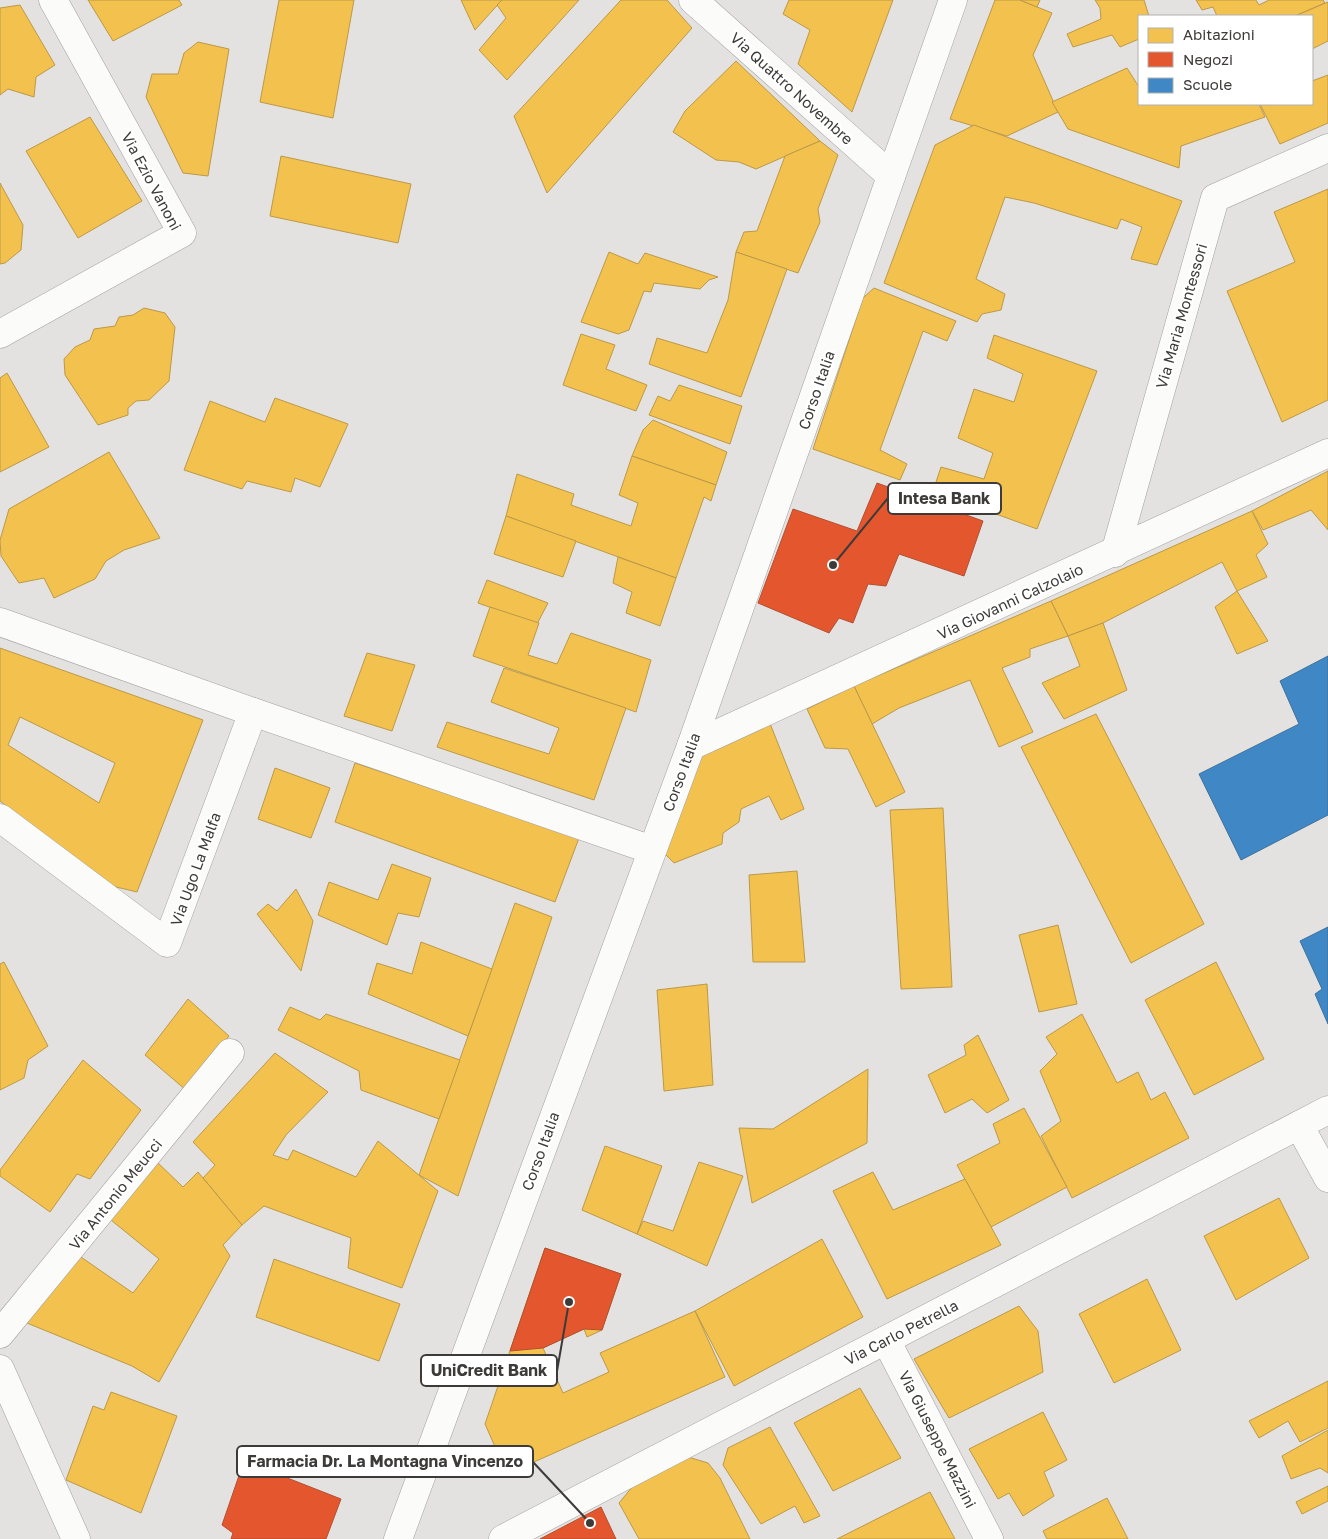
<svg xmlns="http://www.w3.org/2000/svg" width="1328" height="1539" viewBox="0 0 1328 1539" font-family="'Golos Text',sans-serif">
<style>
.homes{fill:#f2c14e;stroke:#bc9948;fill-rule:evenodd}
.shops{fill:#e4572e;stroke:#b24f32}
.schools{fill:#3f88c5;stroke:#3e719b}
.lines{fill:none;stroke-linecap:round;stroke-linejoin:round}
.minor-casing{stroke:#a2a09f;stroke-width:29}
.major-casing{stroke:#a2a09f;stroke-width:29}
.minor{stroke:#fbfbfa;stroke-width:28}
.major{stroke:#fbfbfa;stroke-width:28}
.labels{text-anchor:middle;dominant-baseline:central;stroke-width:5;stroke-linejoin:round;paint-order:stroke}
.street-label{font-size:15px;fill:#3d3b3a;stroke:#fff}
.leader{fill:none;stroke:#3d3b3a;stroke-width:2}
.callout-dot{fill:#3d3b3a;stroke:#fff;stroke-width:2}
.callout{fill:#fff;stroke:#3d3b3a;stroke-width:2}
.callout-label{font-size:16px;text-anchor:middle;font-weight:bold;fill:#3d3b3a}
</style>
<rect width="100%" height="100%" fill="#e4e2e0"/>
<!-- homes -->
<g class="homes">
<path d="M 88,0 L 179,0 L 182,5 L 113,41 Z"/>
<path d="M 279,0 L 354,0 L 333,118 L 260,102 Z"/>
<path d="M 461,0 L 502,0 L 475,30 Z"/>
<path d="M 502,0 L 579,0 L 507,80 L 479,50 L 506,18 L 497,5 Z"/>
<path d="M 621,0 L 667,0 L 692,28 L 547,193 L 514,116 Z"/>
<path d="M 789,0 L 893,0 L 852,112 L 798,64 L 810,30 L 783,14 Z"/>
<path d="M 995,0 L 1020,0 L 1052,13 L 1033,55 L 1058,112 L 1007,136 L 950,119 Z"/>
<path d="M 1020,0 L 1040,0 L 1037,7 Z"/>
<path d="M 1095,0 L 1144,0 L 1149,16 L 1139,16 L 1139,39 L 1120,47 L 1112,35 L 1073,47 L 1067,34 L 1101,19 L 1100,8 Z"/>
<path d="M 1196,0 L 1256,0 L 1259,5 L 1269,0 L 1323,0 L 1325,3 L 1295,16 L 1217,16 L 1213,7 L 1202,10 Z"/>
<path d="M 1328,2 L 1328,41 L 1312,49 L 1312,16 L 1295,16 Z"/>
<path d="M 20,5 L 55,65 L 36,77 L 34,97 L 8,89 L 0,95 L 0,8 Z"/>
<path d="M 198,42 L 229,49 L 208,176 L 183,173 L 146,97 L 152,74 L 178,74 L 184,53 Z"/>
<path d="M 736,61 L 820,141 L 756,169 L 739,162 L 716,160 L 673,132 L 685,111 Z"/>
<path d="M 1127,68 L 1139,87 L 1139,104 L 1259,104 L 1265,117 L 1181,146 L 1179,168 L 1068,129 L 1052,102 Z"/>
<path d="M 1328,75 L 1328,123 L 1280,144 L 1260,104 L 1312,104 L 1312,81 Z"/>
<path d="M 90,117 L 142,201 L 78,238 L 26,151 Z"/>
<path d="M 974,125 L 1182,201 L 1157,265 L 1131,259 L 1142,227 L 1121,219 L 1117,229 L 1034,203 L 1005,197 L 976,279 L 1005,294 L 1001,310 L 982,314 L 977,322 L 884,283 L 935,145 Z"/>
<path d="M 820,141 L 838,155 L 818,209 L 820,222 L 798,273 L 736,252 L 744,232 L 757,231 L 785,156 Z"/>
<path d="M 281,156 L 411,184 L 398,243 L 270,216 Z"/>
<path d="M 0,183 L 23,225 L 21,250 L 5,263 L 0,264 Z"/>
<path d="M 1328,189 L 1328,400 L 1282,422 L 1227,291 L 1295,262 L 1274,212 Z"/>
<path d="M 609,252 L 638,264 L 645,253 L 718,277 L 709,280 L 700,289 L 654,283 L 651,292 L 644,291 L 629,330 L 618,334 L 581,322 Z"/>
<path d="M 736,252 L 787,269 L 741,397 L 649,364 L 657,338 L 707,353 L 728,300 Z"/>
<path d="M 874,288 L 956,321 L 947,341 L 923,331 L 880,450 L 907,464 L 900,480 L 813,449 L 863,298 Z"/>
<path d="M 144,308 L 165,313 L 175,327 L 169,381 L 149,400 L 136,401 L 128,408 L 128,415 L 98,425 L 65,375 L 64,359 L 75,347 L 90,340 L 94,329 L 115,326 L 119,317 L 133,315 Z"/>
<path d="M 581,334 L 615,345 L 606,369 L 647,385 L 636,411 L 563,385 Z"/>
<path d="M 994,335 L 1097,371 L 1037,529 L 933,491 L 941,467 L 984,479 L 993,453 L 958,438 L 974,389 L 1014,402 L 1023,374 L 987,358 Z"/>
<path d="M 7,373 L 49,447 L 0,472 L 0,378 Z"/>
<path d="M 679,385 L 742,406 L 730,444 L 649,415 L 658,396 L 670,401 Z"/>
<path d="M 275,398 L 348,424 L 320,487 L 295,478 L 291,492 L 247,481 L 242,489 L 184,470 L 210,401 L 265,422 Z"/>
<path d="M 653,420 L 727,452 L 716,485 L 632,456 L 643,430 Z"/>
<path d="M 109,452 L 160,538 L 124,550 L 106,561 L 95,579 L 54,598 L 44,578 L 19,583 L 1,556 L 0,540 L 9,509 Z"/>
<path d="M 632,456 L 716,485 L 711,501 L 704,497 L 676,578 L 506,516 L 517,474 L 574,494 L 571,505 L 631,526 L 638,503 L 619,495 Z"/>
<path d="M 1328,471 L 1328,530 L 1311,510 L 1263,530 L 1252,511 Z"/>
<path d="M 1252,511 L 1268,544 L 1256,555 L 1267,577 L 1237,591 L 1222,562 L 1103,623 L 1068,636 L 1051,601 Z"/>
<path d="M 506,516 L 576,541 L 563,577 L 494,554 Z"/>
<path d="M 618,557 L 676,578 L 660,626 L 626,613 L 632,592 L 613,583 Z"/>
<path d="M 487,580 L 548,603 L 537,624 L 478,603 Z"/>
<path d="M 1237,591 L 1268,641 L 1237,654 L 1215,607 Z"/>
<path d="M 1051,601 L 1068,636 L 1030,649 L 1030,657 L 1002,668 L 1033,732 L 999,747 L 970,680 L 899,708 L 872,724 L 854,686 Z"/>
<path d="M 490,607 L 539,623 L 528,655 L 557,664 L 571,633 L 651,660 L 636,712 L 473,656 Z"/>
<path d="M 1103,623 L 1127,690 L 1064,719 L 1042,683 L 1080,666 L 1068,636 Z"/>
<path d="M 0,648 L 203,720 L 137,892 L 108,885 L 0,801 ZM 20,717 L 115,763 L 99,803 L 8,745 Z"/>
<path d="M 367,653 L 415,665 L 392,731 L 344,716 Z"/>
<path d="M 504,668 L 626,708 L 594,800 L 437,747 L 447,722 L 549,754 L 559,728 L 491,702 Z"/>
<path d="M 854,686 L 905,792 L 876,807 L 848,749 L 825,748 L 807,709 Z"/>
<path d="M 1096,714 L 1204,924 L 1131,963 L 1021,747 Z"/>
<path d="M 769,721 L 804,809 L 781,820 L 769,796 L 741,809 L 739,822 L 723,833 L 722,844 L 674,863 L 665,854 L 704,750 Z"/>
<path d="M 355,763 L 579,838 L 555,902 L 335,822 Z"/>
<path d="M 275,768 L 330,788 L 311,838 L 258,819 Z"/>
<path d="M 943,808 L 952,987 L 901,989 L 890,810 Z"/>
<path d="M 392,864 L 431,878 L 419,917 L 398,913 L 387,945 L 318,915 L 329,882 L 378,900 Z"/>
<path d="M 797,871 L 805,962 L 753,962 L 749,875 Z"/>
<path d="M 296,889 L 313,921 L 301,971 L 257,914 L 268,904 L 277,911 Z"/>
<path d="M 515,903 L 552,917 L 458,1196 L 419,1175 Z"/>
<path d="M 1058,925 L 1077,1004 L 1039,1012 L 1019,935 Z"/>
<path d="M 421,942 L 492,969 L 468,1036 L 368,994 L 377,963 L 412,974 Z"/>
<path d="M 4,962 L 48,1046 L 28,1060 L 24,1078 L 0,1090 L 0,964 Z"/>
<path d="M 1216,962 L 1264,1059 L 1194,1095 L 1145,1000 Z"/>
<path d="M 707,984 L 713,1085 L 664,1091 L 657,990 Z"/>
<path d="M 188,999 L 229,1036 L 187,1091 L 145,1055 Z"/>
<path d="M 290,1007 L 320,1020 L 326,1014 L 460,1060 L 439,1119 L 361,1090 L 359,1071 L 278,1030 Z"/>
<path d="M 1082,1014 L 1117,1083 L 1138,1072 L 1151,1100 L 1165,1092 L 1189,1138 L 1072,1198 L 1041,1136 L 1061,1121 L 1040,1071 L 1057,1054 L 1046,1037 Z"/>
<path d="M 978,1035 L 1009,1100 L 987,1113 L 972,1099 L 945,1113 L 928,1075 L 966,1055 L 964,1045 Z"/>
<path d="M 275,1053 L 328,1092 L 286,1135 L 273,1155 L 288,1160 L 293,1150 L 356,1177 L 378,1141 L 438,1191 L 402,1288 L 348,1268 L 351,1238 L 264,1206 L 242,1225 L 203,1178 L 215,1165 L 193,1142 Z"/>
<path d="M 83,1060 L 141,1110 L 90,1179 L 77,1174 L 50,1212 L 0,1176 L 0,1170 Z"/>
<path d="M 868,1069 L 867,1143 L 752,1203 L 739,1128 L 773,1129 Z"/>
<path d="M 1024,1108 L 1067,1187 L 991,1227 L 957,1165 L 1000,1143 L 993,1124 Z"/>
<path d="M 605,1146 L 662,1166 L 637,1234 L 582,1210 Z"/>
<path d="M 156,1161 L 183,1187 L 198,1172 L 242,1225 L 223,1245 L 230,1256 L 159,1382 L 132,1366 L 22,1321 L 78,1255 L 133,1293 L 159,1259 L 106,1216 Z"/>
<path d="M 699,1162 L 743,1176 L 707,1266 L 637,1234 L 643,1221 L 673,1231 Z"/>
<path d="M 873,1172 L 893,1210 L 965,1179 L 1001,1245 L 887,1299 L 833,1191 Z"/>
<path d="M 1279,1198 L 1309,1258 L 1236,1300 L 1204,1236 Z"/>
<path d="M 822,1239 L 863,1317 L 734,1386 L 695,1311 Z"/>
<path d="M 545,1248 L 621,1274 L 602,1330 L 587,1337 L 584,1329 L 543,1348 L 563,1393 L 609,1372 L 600,1353 L 695,1311 L 725,1377 L 507,1474 L 485,1424 Z"/>
<path d="M 274,1259 L 400,1304 L 379,1361 L 256,1317 Z"/>
<path d="M 1147,1279 L 1181,1350 L 1114,1383 L 1079,1314 Z"/>
<path d="M 1019,1306 L 1038,1331 L 1043,1372 L 949,1418 L 914,1359 Z"/>
<path d="M 1328,1381 L 1328,1428 L 1300,1442 L 1288,1421 L 1259,1438 L 1249,1421 Z"/>
<path d="M 860,1388 L 901,1458 L 833,1491 L 794,1423 Z"/>
<path d="M 111,1392 L 177,1416 L 141,1513 L 66,1480 L 93,1406 L 104,1410 Z"/>
<path d="M 1043,1412 L 1067,1460 L 1044,1472 L 1054,1496 L 1023,1516 L 1009,1493 L 998,1499 L 969,1449 Z"/>
<path d="M 770,1427 L 820,1516 L 804,1523 L 795,1506 L 761,1524 L 723,1465 L 728,1448 Z"/>
<path d="M 1328,1430 L 1328,1473 L 1320,1468 L 1291,1479 L 1282,1456 Z"/>
<path d="M 688,1457 L 708,1463 L 720,1478 L 750,1539 L 639,1539 L 619,1503 L 633,1486 Z"/>
<path d="M 1328,1486 L 1328,1501 L 1302,1514 L 1296,1502 Z"/>
<path d="M 930,1492 L 955,1539 L 837,1539 Z"/>
<path d="M 1107,1498 L 1128,1539 L 1047,1539 L 1043,1531 Z"/>
</g>
<!-- shops -->
<g class="shops">
<path d="M 877,483 L 983,521 L 964,576 L 899,554 L 886,586 L 868,584 L 853,623 L 839,618 L 829,633 L 758,603 L 793,509 L 857,531 Z"/>
<path d="M 545,1248 L 621,1274 L 602,1330 L 584,1329 L 543,1348 L 510,1351 Z"/>
<path d="M 244,1461 L 341,1499 L 326,1539 L 231,1539 L 233,1533 L 222,1525 Z"/>
<path d="M 601,1507 L 616,1539 L 540,1539 Z"/>
</g>
<!-- schools -->
<g class="schools">
<path d="M 1328,656 L 1328,815 L 1241,860 L 1199,774 L 1299,724 L 1280,681 Z"/>
<path d="M 1328,927 L 1328,1024 L 1315,994 L 1322,989 L 1300,941 Z"/>
</g>
<g class="lines">
<!-- minor casing -->
<g class="minor-casing">
<g id="minor">
<path d="M 693,0 L 891,176"/>
<path d="M 0,334 L 182,233 L 53,0"/>
<path d="M 1115,553 L 1215,198 L 1328,148"/>
<path d="M 0,622 L 253,712 L 652,850"/>
<path d="M 0,818 L 167,943 L 253,712"/>
<path d="M 1299,1125 L 1328,1178"/>
<path d="M 0,1334 L 230,1053"/>
<path d="M 886,1340 L 989,1539"/>
<path d="M 0,1369 L 76,1539"/>
<path d="M 503,1539 L 1328,1110"/>
</g>
</g>
<!-- major casing -->
<g class="major-casing">
<g id="major">
<path d="M 691,746 L 1328,453"/>
<path d="M 398,1539 L 691,746 L 953,0"/>
</g>
</g>
<!-- minor -->
<use href="#minor" class="minor"/>
<!-- major -->
<use href="#major" class="major"/>
</g>
<g class="labels">
<!-- street labels -->
<g class="street-label">
<text transform="translate(792 88) rotate(42)">Via Quattro Novembre</text>
<text transform="translate(152 181) rotate(62)">Via Ezio Vanoni</text>
<text transform="translate(1181 316) rotate(-74)">Via Maria Montessori</text>
<text transform="translate(816 390) rotate(-71)">Corso Italia</text>
<text transform="translate(1010 601) rotate(-25)">Via Giovanni Calzolaio</text>
<text transform="translate(681 772) rotate(-70)">Corso Italia</text>
<text transform="translate(195 869) rotate(-70)">Via Ugo La Malfa</text>
<text transform="translate(540 1151) rotate(-70)">Corso Italia</text>
<text transform="translate(115 1194) rotate(-51)">Via Antonio Meucci</text>
<text transform="translate(901 1332) rotate(-27)">Via Carlo Petrella</text>
<text transform="translate(938 1439) rotate(63)">Via Giuseppe Mazzini</text>
</g>
</g>
<!-- callouts -->
<path class="leader" d="M833 565L888 498M569 1302L557 1371M590 1523L533 1462"/>
<g class="callout-dot">
<circle cx="833" cy="565" r="5"/>
<circle cx="569" cy="1302" r="5"/>
<circle cx="590" cy="1523" r="5"/>
</g>
<g class="callout">
<rect x="888" y="483" width="113" height="31" rx="5"/>
<rect x="421" y="1355" width="136" height="31" rx="5"/>
<rect x="237" y="1446" width="296" height="31" rx="5"/>
</g>
<g class="callout-label">
<text x="944" y="504">Intesa Bank</text>
<text x="489" y="1376">UniCredit Bank</text>
<text x="385" y="1467">Farmacia Dr. La Montagna Vincenzo</text>
</g>
<!-- legend -->
<rect x="1138" y="15" width="175" height="90" fill="#ffffff" stroke="#b1b1b0"/>
<rect x="1148" y="28" width="25" height="15" fill="#f2c14e" stroke="#b1b1b0"/>
<text x="1183" y="40" font-size="15" fill="#3d3b3a">Abitazioni</text>
<rect x="1148" y="52" width="25" height="15" fill="#e4572e" stroke="#b1b1b0"/>
<text x="1183" y="65" font-size="15" fill="#3d3b3a">Negozi</text>
<rect x="1148" y="78" width="25" height="15" fill="#3f88c5" stroke="#b1b1b0"/>
<text x="1183" y="90" font-size="15" fill="#3d3b3a">Scuole</text>
</svg>
